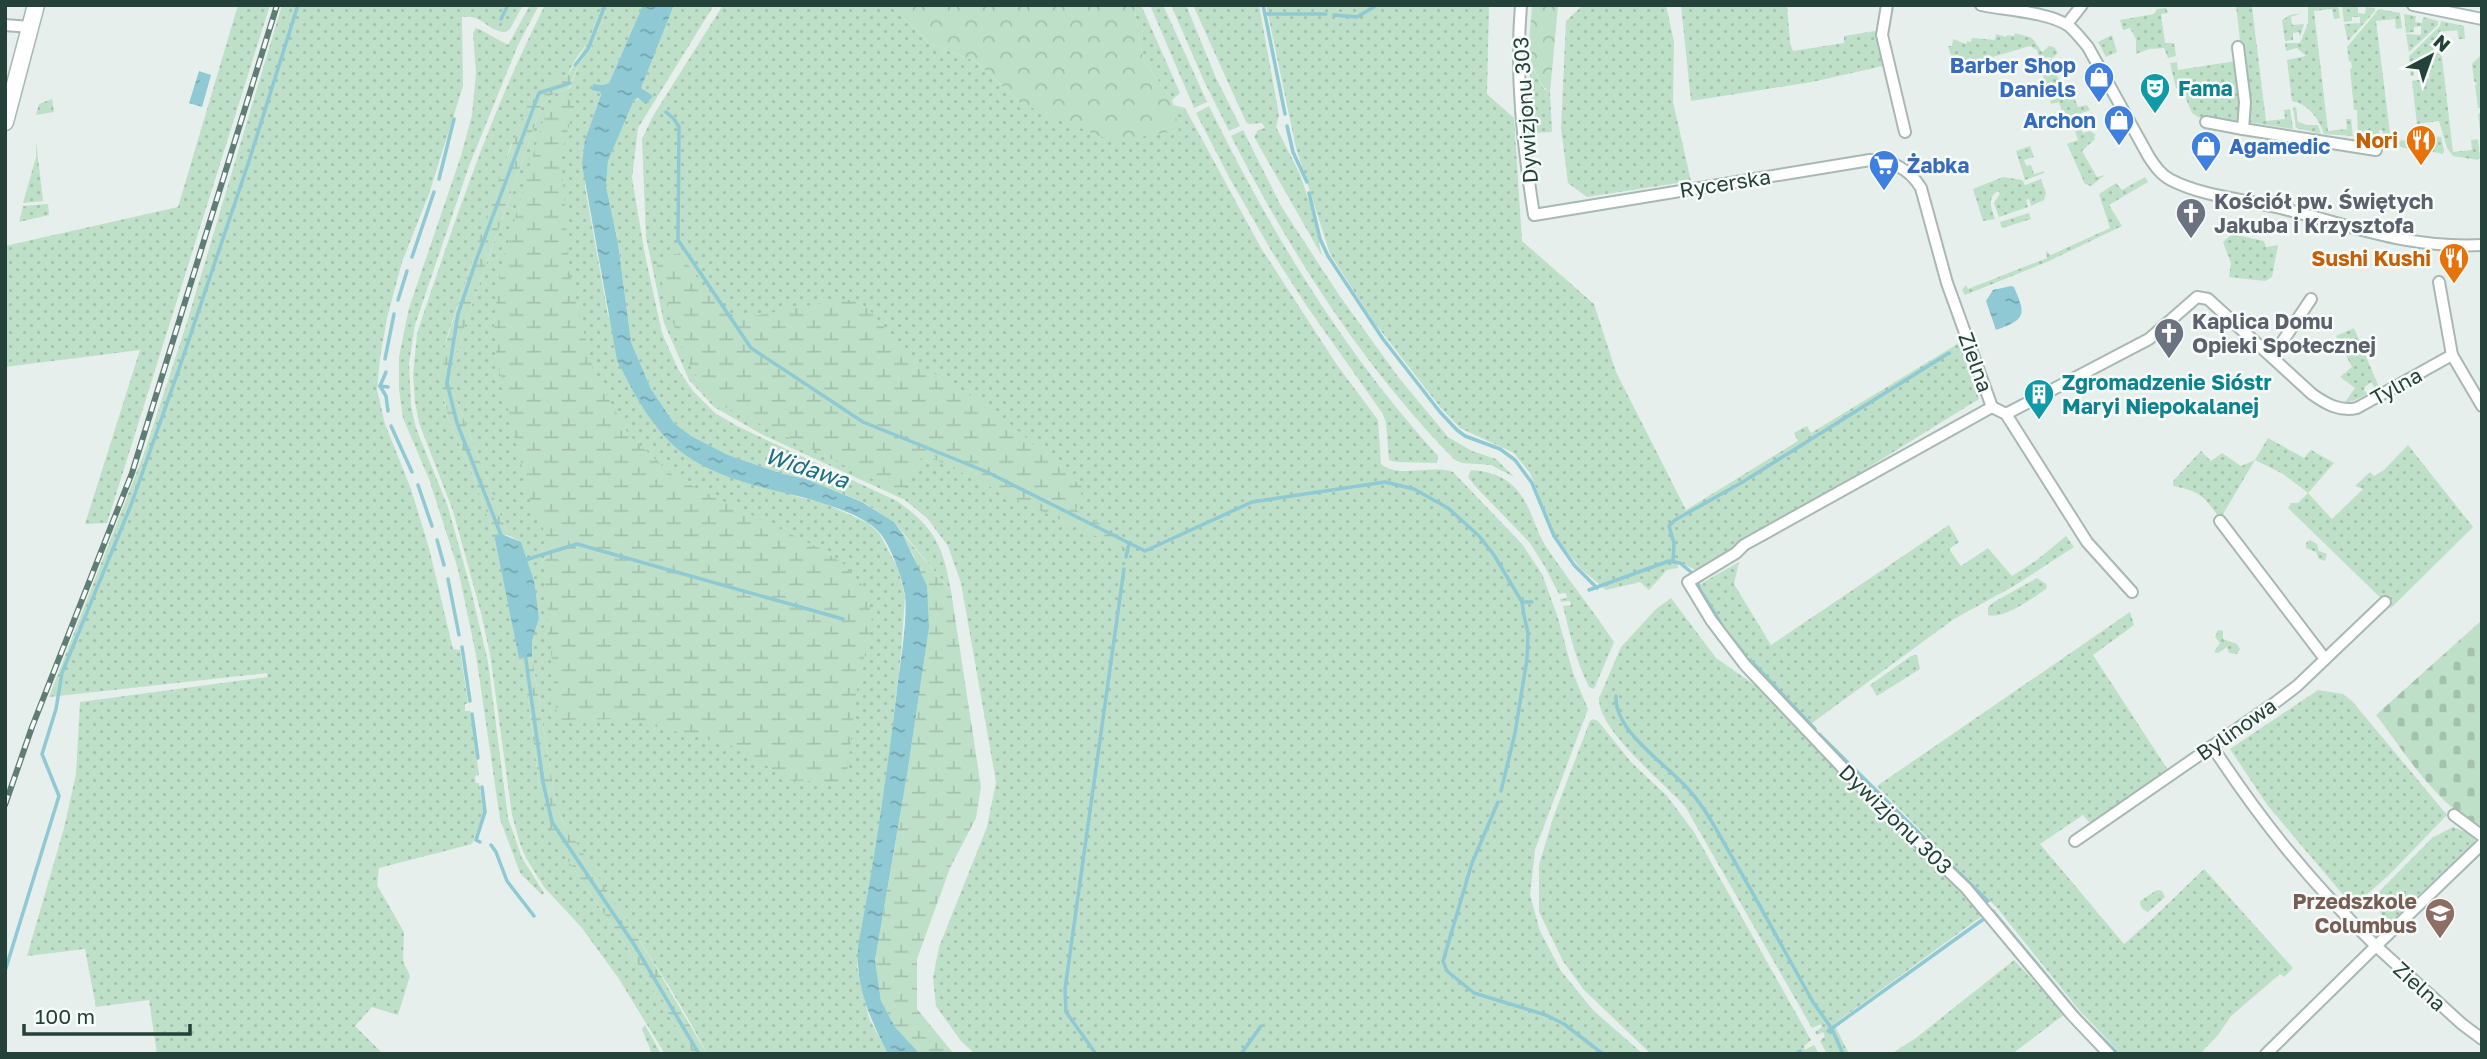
<svg xmlns="http://www.w3.org/2000/svg" width="2487" height="1059" viewBox="0 0 2487 1059" font-family="'Golos Text',sans-serif">
<style>
.green{fill:url(#green-dots)}
.forest{fill:url(#forest-crowns)}
.wetland{fill:url(#wetland-marsh)}
.cemetery{fill:url(#cemetery-stones)}
.water{fill:url(#water-ripples)}
.lines{fill:none;stroke-linecap:round;stroke-linejoin:round}
.stream{stroke:#8ec9d4;stroke-width:3.5}
.street-casing{stroke:#a8b8b2;stroke-width:14}
.secondary-casing{stroke:#a4bbb3;stroke-width:19}
.street{stroke:#fff;stroke-width:10}
.secondary{stroke:#fff;stroke-width:16}
.rail-casing{stroke:#5f7d75;stroke-width:6}
.rail{stroke:#f7fbf9;stroke-width:3.5;stroke-dasharray:10;stroke-linecap:butt}
.labels{text-anchor:middle;dominant-baseline:central;stroke-width:5;stroke-linejoin:round;paint-order:stroke}
.shop-label{font-size:21px;font-weight:bold;fill:#366cbe;stroke:#f7fbf9;text-anchor:end}
.culture-label{font-size:21px;font-weight:bold;fill:#0d838f;stroke:#f7fbf9;text-anchor:start}
.street-label{font-size:21px;fill:#24423a;stroke:#f7fbf9}
.food-label{font-size:21px;font-weight:bold;fill:#c56008;stroke:#f7fbf9;text-anchor:end}
.worship-label{font-size:21px;font-weight:bold;fill:#5b616d;stroke:#f7fbf9;text-anchor:start}
.education-label{font-size:21px;font-weight:bold;fill:#785e54;stroke:#f7fbf9;text-anchor:end}
.water-label{font-size:23px;font-style:italic;fill:#1c6f80;stroke:#f7fbf9}
</style>
<defs>
<pattern id="green-dots" width="8" height="8" patternUnits="userSpaceOnUse" patternTransform="scale(1.75)"><rect width="8" height="8" fill="#bfe0c8"/><path d="M2 2h.1M6 6h.1" fill="none" stroke="#a4c1ad" stroke-width="1.8" stroke-linecap="round"/></pattern>
<pattern id="forest-crowns" width="20" height="18" patternUnits="userSpaceOnUse" patternTransform="scale(1.75)"><rect width="20" height="18" fill="#bfe0c8"/><path d="M2 6a3 3 0 1 1 6 0M12 15a3 3 0 1 1 6 0" fill="none" stroke="#a4c1ad"/></pattern>
<pattern id="wetland-marsh" width="20" height="14" patternUnits="userSpaceOnUse" patternTransform="scale(1.75)"><rect width="20" height="14" fill="#bfe0c8"/><path d="M1 5h8M5 5V1M11 12h8M15 12V8" fill="none" stroke="#a4c1ad"/></pattern>
<pattern id="cemetery-stones" width="16" height="16" patternUnits="userSpaceOnUse" patternTransform="scale(1.75)"><rect width="16" height="16" fill="#bfe0c8"/><path d="M2 7V4a2 2 0 0 1 4 0v3zM10 15v-3a2 2 0 0 1 4 0v3z" fill="#a4c1ad"/></pattern>
<pattern id="water-ripples" width="26" height="14" patternUnits="userSpaceOnUse" patternTransform="scale(1.75)"><rect width="26" height="14" fill="#8ec9d4"/><path d="M2 4q2-2 4 0t4 0M15 11q2-2 4 0t4 0" fill="none" stroke="#74a5ad"/></pattern>
</defs>
<rect width="100%" height="100%" fill="#e6efeb"/>
<!-- green -->
<g class="green">
<path d="M 238,5 L 270,5 L 107,523 L 85,524 L 140,350 L 5,367 L 5,246 L 178,207 Z"/>
<path d="M 282,5 L 523,5 L 510,29 L 505,32 C 486,31 484,14 462,17 L 463,86 L 429,194 L 402,262 L 387,318 L 380,358 L 377,390 L 385,424 L 411,489 L 429,548 L 453,649 L 460,650 L 468,703 L 465,704 L 465,711 L 470,711 L 479,775 L 475,776 L 476,783 L 479,783 L 484,814 L 472,844 L 379,868 L 377,885 L 404,932 L 403,961 L 410,976 L 398,1015 L 372,1007 L 355,1026 L 383,1054 L 157,1054 L 149,1000 L 96,1007 L 85,949 L 27,956 L 64,828 L 76,774 L 80,702 L 267,677 L 267,673 L 49,697 L 145,451 L 187,322 Z"/>
<path d="M 530,5 L 539,5 L 518,45 L 469,166 L 415,325 L 409,363 L 411,406 L 416,428 L 448,507 L 470,586 L 488,662 L 508,818 L 522,858 L 541,888 L 544,893 L 542,895 L 520,873 L 500,819 L 476,655 L 458,569 L 429,479 L 403,418 L 399,389 L 399,357 L 409,308 L 461,156 L 472,115 L 476,73 L 473,33 L 476,28 L 479,29 L 508,45 Z"/>
<path d="M 545,5 L 602,5 L 589,41 L 573,63 L 568,75 L 564,75 L 511,145 L 446,340 L 444,399 L 448,418 L 472,473 L 494,535 L 528,698 L 539,785 L 567,859 L 634,958 L 693,1054 L 665,1054 L 619,979 L 582,928 L 544,887 L 526,858 L 520,844 L 512,815 L 490,654 L 481,613 L 453,511 L 419,423 L 415,402 L 413,374 L 417,334 L 423,315 C 459,209 494,105 545,5 Z"/>
<path d="M 608,5 L 643,5 L 609,83 L 603,85 L 594,84 L 601,95 L 585,140 L 585,187 L 608,315 L 655,426 L 795,496 L 824,503 L 868,523 L 879,533 L 898,568 L 905,597 L 901,653 L 887,774 L 857,967 L 869,1018 L 888,1054 L 707,1054 C 678,996 640,942 605,888 C 588,861 567,835 556,805 L 532,657 L 532,641 L 539,618 L 533,581 L 521,542 L 508,535 L 457,401 L 457,355 L 465,325 L 542,105 L 552,95 L 570,88 L 579,63 L 591,49 Z"/>
<path d="M 674,5 L 714,5 L 638,128 L 632,178 L 645,255 L 662,333 L 678,369 L 693,391 L 715,413 L 737,426 L 897,501 C 935,528 943,546 951,591 L 894,522 L 863,502 L 806,479 L 783,474 L 728,455 L 691,436 L 674,423 L 651,389 L 631,342 L 618,242 L 606,186 L 608,161 L 634,100 L 652,96 L 641,88 Z"/>
<path d="M 723,5 L 890,5 L 929,43 L 977,62 L 1020,103 L 1178,130 L 1173,105 L 1185,108 L 1261,248 L 1337,365 L 1378,420 L 1381,464 C 1400,479 1431,464 1453,472 L 1522,544 L 1542,574 L 1558,618 L 1573,673 L 1588,709 L 1535,850 L 1530,895 L 1540,931 L 1561,971 L 1593,1010 L 1643,1054 L 975,1054 L 961,1041 L 936,1006 L 933,978 L 939,947 L 987,827 L 996,782 L 961,583 L 948,546 L 927,518 L 905,500 L 763,435 L 714,407 L 689,380 L 664,323 L 646,237 L 642,139 L 653,116 Z"/>
<path d="M 1134,5 L 1141,5 L 1180,93 L 1172,100 L 1143,59 Z"/>
<path d="M 1150,5 L 1163,5 L 1207,102 L 1194,108 Z"/>
<path d="M 1171,5 L 1186,5 L 1216,78 L 1240,126 L 1229,131 L 1204,81 Z"/>
<path d="M 1193,5 L 1259,5 L 1279,115 L 1276,127 L 1300,174 L 1312,211 L 1322,256 L 1254,137 L 1258,130 L 1265,128 L 1262,123 L 1249,124 L 1246,122 Z"/>
<path d="M 1266,5 L 1489,5 L 1487,94 L 1514,118 L 1522,241 L 1594,304 L 1616,372 L 1686,510 L 1798,441 L 1794,433 L 1807,426 L 1811,433 L 1959,343 L 1979,399 L 1861,472 L 1739,541 L 1725,557 L 1698,571 L 1677,561 L 1678,568 L 1667,570 L 1649,590 L 1640,582 L 1606,590 L 1581,569 L 1556,538 L 1530,473 L 1514,453 L 1460,428 L 1440,407 L 1374,322 L 1330,254 L 1296,148 Z"/>
<path d="M 1583,5 L 1666,5 L 1674,42 L 1673,102 L 1691,181 L 1587,197 L 1568,183 L 1561,128 L 1566,21 Z"/>
<path d="M 1681,5 L 1787,5 L 1790,43 L 1793,51 L 1844,43 L 1844,36 L 1875,31 L 1883,66 L 1812,82 L 1691,101 Z"/>
<path d="M 2236,5 L 2264,5 L 2252,7 L 2266,121 L 2285,119 L 2284,110 L 2290,109 L 2293,129 L 2248,122 L 2245,81 L 2249,80 L 2249,76 L 2244,76 Z"/>
<path d="M 2308,5 L 2338,5 L 2340,18 L 2334,19 L 2332,9 L 2314,11 L 2328,131 L 2347,129 L 2346,119 L 2351,119 L 2353,136 L 2324,134 C 2318,116 2307,104 2292,101 L 2287,60 L 2306,56 L 2297,48 L 2286,51 L 2285,43 L 2300,43 L 2308,23 Z"/>
<path d="M 2342,6 L 2358,6 L 2358,13 L 2365,14 L 2366,7 L 2375,8 L 2375,11 L 2348,41 L 2344,24 L 2360,23 L 2360,17 L 2352,17 L 2352,21 L 2344,22 Z"/>
<path d="M 2166,8 L 2168,13 L 2161,14 L 2165,43 L 2174,43 L 2176,56 L 2168,58 L 2164,48 L 2149,49 L 2136,54 L 2136,39 L 2130,28 L 2123,30 L 2120,20 L 2154,14 L 2157,9 Z"/>
<path d="M 2379,9 L 2400,13 L 2402,28 L 2396,29 L 2395,19 L 2376,21 L 2391,141 L 2410,140 L 2409,130 L 2415,129 L 2417,147 L 2415,149 C 2399,148 2388,146 2382,130 L 2379,130 L 2382,144 L 2360,140 L 2358,137 L 2357,110 L 2354,110 L 2350,69 L 2352,68 L 2351,61 L 2349,62 L 2347,47 Z"/>
<path d="M 2302,13 L 2291,17 L 2292,25 L 2304,24 L 2300,37 L 2299,32 L 2293,33 L 2293,40 L 2285,41 L 2282,20 L 2290,15 Z"/>
<path d="M 2404,14 L 2416,16 L 2415,22 L 2422,23 L 2423,17 L 2438,21 L 2438,25 L 2409,52 L 2406,34 L 2421,35 L 2421,26 L 2414,27 L 2414,32 L 2406,33 Z"/>
<path d="M 2441,21 L 2464,26 L 2465,39 L 2459,39 L 2457,30 L 2439,32 L 2453,152 L 2472,150 L 2471,140 L 2478,139 L 2480,158 L 2478,160 L 2453,156 L 2447,148 L 2439,121 L 2417,124 L 2412,81 L 2430,78 L 2426,70 L 2414,70 L 2414,76 L 2411,76 L 2409,56 L 2440,26 Z"/>
<path d="M 2015,33 L 2032,38 L 2042,52 L 2049,46 L 2054,47 L 2058,53 L 2052,58 L 2047,57 L 2040,62 L 2037,50 L 2030,46 L 1955,68 L 1948,46 L 1952,46 L 1953,39 L 1966,44 L 1967,41 L 1971,42 L 1972,38 L 1995,40 L 1996,34 L 2006,37 L 2007,35 L 2014,36 Z"/>
<path d="M 2112,35 L 2117,52 L 2106,57 L 2098,42 Z"/>
<path d="M 2482,54 L 2482,130 L 2480,130 L 2478,114 L 2481,113 L 2480,108 L 2478,108 L 2475,85 L 2477,84 L 2474,81 L 2472,64 Z"/>
<path d="M 2047,59 L 2053,60 L 2057,64 L 2063,60 L 2069,68 L 2057,76 L 2065,87 L 2069,85 L 2078,107 L 2087,105 L 2090,110 L 2076,115 L 2080,127 L 2074,129 L 2070,116 L 2064,118 L 2059,102 L 2051,104 L 2050,101 L 2058,98 L 2055,88 L 2043,91 L 2041,82 L 2044,75 L 2041,64 Z"/>
<path d="M 2236,61 L 2242,98 L 2238,122 L 2198,117 L 2192,113 L 2181,87 L 2176,88 L 2170,63 L 2177,62 L 2178,70 Z"/>
<path d="M 1529,62 L 1544,89 L 1550,92 L 1552,132 L 1533,133 Z"/>
<path d="M 52,99 L 54,112 L 36,115 L 39,104 Z"/>
<path d="M 1209,106 C 1270,231 1344,353 1438,456 L 1437,463 L 1396,462 L 1389,460 L 1386,423 L 1383,414 L 1306,305 L 1272,252 L 1229,177 L 1196,113 Z"/>
<path d="M 2296,107 L 2298,122 L 2307,125 L 2318,125 L 2321,134 L 2296,128 L 2293,108 Z"/>
<path d="M 2418,128 L 2420,128 L 2422,136 L 2441,137 L 2444,150 L 2443,154 L 2421,149 Z"/>
<path d="M 2081,129 L 2083,133 L 2090,131 L 2096,135 L 2094,136 L 2095,139 L 2082,151 L 2097,177 L 2105,175 L 2091,186 L 2085,184 L 2067,144 L 2078,140 L 2075,131 Z"/>
<path d="M 1243,130 L 1281,206 L 1339,295 L 1399,378 L 1448,437 L 1472,451 L 1496,459 L 1514,477 L 1491,465 L 1462,463 L 1455,460 C 1363,367 1290,252 1231,136 Z"/>
<path d="M 36,141 L 43,201 L 23,203 L 36,157 Z"/>
<path d="M 2030,146 L 2034,157 L 2024,160 L 2026,166 L 2031,165 L 2034,174 L 2044,171 L 2044,173 L 2025,180 L 2016,151 Z"/>
<path d="M 2003,177 L 2022,180 L 2025,185 L 2041,179 L 2046,193 L 2044,200 L 2031,206 L 2029,199 L 2026,200 L 2028,207 L 1999,217 L 1994,203 L 2000,193 L 1998,191 C 1987,198 1991,208 1995,219 L 1983,221 L 1973,189 Z"/>
<path d="M 2145,177 L 2148,182 L 2109,205 L 2122,226 L 2047,262 L 1965,295 L 1962,290 L 1966,285 L 1968,289 L 2047,258 L 2046,251 L 2051,255 L 2110,228 L 2099,194 L 2116,183 L 2122,190 Z"/>
<path d="M 48,204 L 49,215 L 19,222 L 23,206 Z"/>
<path d="M 2029,213 L 2031,219 L 2002,228 L 2000,222 Z"/>
<path d="M 2232,234 L 2264,241 L 2266,247 L 2278,245 L 2272,277 L 2265,281 L 2229,277 L 2231,263 L 2223,242 Z"/>
<path d="M 2354,328 L 2379,387 L 2376,389 L 2371,382 L 2365,387 L 2364,391 L 2369,393 L 2353,401 L 2345,402 L 2355,388 L 2340,377 L 2352,367 L 2336,336 Z"/>
<path d="M 2268,438 L 2304,458 L 2311,450 L 2334,463 L 2308,493 L 2332,519 L 2363,489 L 2355,486 L 2370,472 L 2374,476 L 2384,470 L 2408,445 L 2473,527 L 2391,608 L 2288,508 L 2291,503 L 2298,503 L 2308,493 L 2283,474 L 2255,460 L 2220,519 C 2205,497 2200,491 2173,486 L 2173,481 L 2201,451 L 2211,461 L 2222,453 L 2241,466 L 2255,460 Z"/>
<path d="M 1471,470 C 1486,471 1499,474 1511,484 C 1530,500 1533,525 1545,545 C 1567,578 1592,609 1614,642 L 1594,689 L 1589,687 C 1576,661 1570,635 1563,606 L 1571,605 L 1570,601 L 1561,602 L 1560,599 L 1567,598 L 1566,593 L 1559,594 L 1545,567 L 1530,543 L 1475,486 L 1468,477 Z"/>
<path d="M 1949,525 L 1959,542 L 1949,549 L 1961,566 L 1988,548 L 2012,576 L 2037,560 L 2066,536 L 2074,547 L 2014,586 L 1954,619 L 1808,726 L 1750,666 L 1702,599 L 1698,588 L 1702,583 L 1739,562 L 1734,584 L 1771,645 Z"/>
<path d="M 2310,540 L 2317,544 L 2319,551 L 2327,554 L 2325,561 L 2319,559 L 2316,552 L 2306,548 L 2306,543 Z"/>
<path d="M 2037,578 L 2046,584 L 2047,588 C 2035,597 2003,620 1988,615 L 1988,607 L 1994,602 Z"/>
<path d="M 1671,598 L 1716,658 L 1756,686 L 1791,720 L 1837,771 L 1960,888 L 1982,916 L 1834,1024 L 1849,1054 L 1827,1054 L 1820,1041 L 1825,1036 L 1823,1032 L 1817,1035 L 1815,1032 L 1822,1027 L 1821,1024 L 1812,1028 L 1686,808 C 1665,783 1598,731 1599,698 L 1621,647 L 1656,609 Z"/>
<path d="M 2130,612 L 2134,625 L 2093,655 L 2168,770 L 2090,823 L 2083,815 L 2040,844 L 2124,944 L 2150,921 L 2204,869 L 2293,968 L 2284,977 L 2280,974 L 2231,1016 L 2218,1035 L 2200,1054 L 2121,1054 L 2079,1010 L 1998,909 L 1877,786 Z"/>
<path d="M 2218,630 L 2223,631 L 2223,639 L 2237,644 L 2240,649 L 2237,654 L 2229,653 L 2227,647 L 2218,653 L 2214,652 L 2220,643 L 2215,637 Z"/>
<path d="M 1917,655 L 1920,669 L 1877,696 L 1870,685 L 1911,656 Z"/>
<path d="M 2318,690 L 2343,694 L 2352,701 L 2447,815 L 2389,875 L 2356,904 L 2345,897 L 2268,806 L 2230,749 Z"/>
<path d="M 1593,719 L 1598,721 L 1631,762 L 1667,796 L 1694,832 L 1811,1040 L 1804,1046 L 1805,1050 L 1814,1045 L 1819,1054 L 1651,1054 L 1584,990 L 1563,961 L 1539,912 L 1539,865 L 1553,818 L 1590,721 Z"/>
<path d="M 2453,827 L 2469,833 L 2475,838 L 2474,843 L 2410,903 L 2392,922 C 2379,916 2378,909 2376,895 L 2432,838 Z"/>
<path d="M 2157,890 L 2162,891 L 2165,897 L 2148,912 C 2144,911 2139,906 2140,901 Z"/>
<path d="M 2014,960 L 2065,1014 L 2012,1054 L 1891,1054 L 1916,1038 Z"/>
<path d="M 645,1025 L 661,1054 L 652,1054 L 642,1029 Z"/>
</g>
<!-- forest -->
<g class="forest">
<path d="M 890,5 L 1134,5 L 1143,59 L 1172,100 L 1179,130 L 1114,142 L 1020,103 L 977,62 L 929,43 Z"/>
<path d="M 1532,5 L 1558,6 L 1550,92 C 1543,88 1541,83 1537,76 C 1524,51 1531,32 1532,5 Z"/>
</g>
<!-- wetland -->
<g class="wetland">
<path d="M 602,5 L 608,5 L 591,49 L 579,63 L 569,88 L 552,95 L 542,105 L 465,325 L 457,355 L 457,401 L 508,535 L 494,535 L 472,473 L 448,418 L 442,385 L 444,349 L 495,189 L 529,100 C 539,85 550,76 568,75 L 589,41 Z"/>
<path d="M 575,94 L 574,107 L 561,155 L 570,275 L 594,373 L 629,435 L 676,478 L 821,549 L 845,565 L 861,583 L 869,602 L 872,622 L 856,695 L 846,783 L 788,780 L 740,748 L 626,719 L 557,720 L 544,569 L 549,542 L 530,499 L 514,436 L 496,356 L 494,324 L 500,271 L 547,106 Z"/>
<path d="M 680,253 L 720,310 L 744,318 L 842,299 L 858,301 L 873,313 L 912,364 L 925,368 L 983,403 L 1014,427 L 1083,488 L 1076,510 L 1125,538 L 1124,549 L 1019,501 L 924,454 L 906,482 L 903,494 L 721,405 C 677,365 673,315 656,262 Z"/>
<path d="M 902,533 L 951,591 L 981,787 L 976,818 L 950,868 L 917,959 L 917,1009 L 954,1054 L 920,1054 L 895,1027 L 881,1001 L 875,960 L 907,775 L 929,628 L 914,557 Z"/>
<path d="M 532,657 L 556,805 L 562,820 L 653,962 L 707,1054 L 693,1054 L 634,958 L 567,859 L 548,823 L 539,785 L 528,698 L 519,658 Z"/>
</g>
<!-- cemetery -->
<path class="cemetery" d="M 2482,620 L 2482,825 L 2479,825 C 2437,806 2404,751 2376,715 Z"/>
<!-- water -->
<g class="water">
<path d="M 643,5 L 674,5 L 641,88 L 653,96 L 646,104 L 638,98 L 634,100 L 608,161 L 606,186 L 618,243 L 631,342 L 651,389 L 674,423 L 691,436 L 728,455 L 783,474 L 806,479 L 862,502 L 894,522 L 902,533 L 927,586 L 929,628 L 907,775 L 875,960 L 881,1001 L 895,1027 L 920,1054 L 888,1054 C 870,1019 853,981 859,941 C 875,858 887,774 897,690 C 900,665 908,618 905,595 C 902,577 891,546 879,532 C 864,515 824,503 802,497 C 763,488 717,478 684,454 C 653,431 634,394 617,360 L 582,164 L 585,140 L 601,95 L 600,92 L 592,90 L 593,84 L 603,85 L 609,83 Z"/>
<path d="M 199,71 L 211,75 L 202,107 L 189,103 Z"/>
<path d="M 2011,286 L 2014,287 C 2025,313 2028,319 1996,330 L 1986,301 L 1993,290 Z"/>
<path d="M 501,534 L 521,542 L 534,581 L 539,618 L 532,641 L 532,657 L 519,658 L 494,535 Z"/>
</g>
<g class="lines">
<!-- stream -->
<g class="stream">
<path d="M 1263,5 L 1285,114"/>
<path d="M 1265,14 L 1326,14"/>
<path d="M 1334,15 L 1357,17 L 1377,5"/>
<path d="M 501,19 L 508,5"/>
<path d="M 575,65 L 588,49 L 605,5"/>
<path d="M 666,112 L 674,119 L 679,127 L 678,240 L 751,348 L 863,422 L 987,472 L 1145,551 L 1252,502 L 1385,482 L 1414,489 L 1448,508 L 1479,536 L 1494,555 L 1522,602 L 1524,615 L 1528,633 L 1527,659 L 1515,733 L 1501,791"/>
<path d="M 1287,126 L 1293,152 L 1307,182"/>
<path d="M 439,179 L 454,119"/>
<path d="M 1309,193 L 1320,239 L 1328,256 L 1383,339 L 1440,412 L 1457,430 L 1465,436 L 1500,449 L 1515,460 L 1532,483 L 1554,536 L 1574,565 L 1597,588"/>
<path d="M 412,257 L 434,192"/>
<path d="M 398,300 L 407,271"/>
<path d="M 385,359 L 394,314"/>
<path d="M 380,386 L 386,396 L 388,411"/>
<path d="M 380,386 L 386,372"/>
<path d="M 380,386 L 388,387"/>
<path d="M 391,426 L 412,472"/>
<path d="M 418,485 L 432,526"/>
<path d="M 501,535 L 457,423 L 447,383 L 458,314 L 477,258 L 539,93 L 570,83"/>
<path d="M 437,540 L 444,565"/>
<path d="M 1126,557 L 1129,544"/>
<path d="M 525,560 L 577,544 L 843,619"/>
<path d="M 1673,561 L 1674,543 L 1669,526 L 1675,520 L 1741,483 L 1949,353"/>
<path d="M 448,579 L 459,635"/>
<path d="M 1702,580 L 1698,581 L 1699,588 L 1724,629"/>
<path d="M 1589,590 L 1669,561 L 1680,563 L 1691,572"/>
<path d="M 1522,602 L 1532,602"/>
<path d="M 1729,635 L 1743,652"/>
<path d="M 462,647 L 470,701"/>
<path d="M 525,653 L 543,782 L 552,822 L 635,946 L 699,1054"/>
<path d="M 1750,660 L 1815,729"/>
<path d="M 1616,696 C 1614,732 1668,765 1689,790 C 1707,810 1719,835 1732,857 C 1760,905 1786,954 1813,1002 L 1832,1029 L 1843,1054"/>
<path d="M 472,714 L 478,758"/>
<path d="M 1819,734 L 1988,901"/>
<path d="M 1498,802 L 1472,863 L 1456,917 L 1443,961 L 1447,971 L 1474,993 L 1546,1015 L 1564,1024 L 1603,1054"/>
<path d="M 480,842 L 476,840 L 485,812 L 482,787"/>
<path d="M 491,845 L 496,852 L 507,881 L 534,916"/>
<path d="M 1993,911 L 2081,1017 L 2118,1054"/>
<path d="M 5,971 L 59,796 L 42,754 L 56,709 L 62,673 L 131,505 L 180,366 L 248,164 L 298,5"/>
<path d="M 1828,1031 L 1985,918"/>
<path d="M 1096,1054 L 1066,1012 L 1065,989 L 1124,569"/>
<path d="M 1241,1054 L 1261,1026"/>
<path d="M 1796,1054 L 1800,1051"/>
</g>
<!-- street casing -->
<g class="street-casing">
<g id="street">
<path d="M 1521,5 C 1515,75 1523,146 1534,215 L 1870,160 C 1892,161 1909,168 1921,188 L 1947,283 L 1992,407 L 2006,414 L 2087,542 L 2132,592"/>
<path d="M 1887,5 L 1882,35 L 1905,132"/>
<path d="M 1981,5 C 2005,10 2049,12 2069,26 C 2076,32 2082,40 2088,47 L 2149,157 C 2155,166 2161,175 2171,180 C 2202,196 2242,199 2276,207 C 2348,224 2405,249 2482,245"/>
<path d="M 2413,5 L 2482,19"/>
<path d="M 2067,24 L 2082,5"/>
<path d="M 5,25 L 30,27"/>
<path d="M 2238,47 L 2245,102 L 2243,129 L 2376,150"/>
<path d="M 2206,122 L 2243,129"/>
<path d="M 2439,282 L 2452,355 L 2482,406"/>
<path d="M 2272,357 L 2311,299"/>
<path d="M 1992,407 L 1744,545 L 1736,553 L 1688,582 L 1711,620 L 1745,665 L 1859,785 L 1966,888 L 2072,1015 L 2109,1054"/>
<path d="M 2006,414 L 2149,339 L 2197,297 L 2208,299 L 2312,394 C 2326,404 2340,412 2357,408 L 2452,355"/>
<path d="M 2220,521 L 2325,659"/>
<path d="M 2212,746 C 2261,821 2311,883 2376,946 L 2266,1054"/>
<path d="M 2454,815 L 2482,836"/>
<path d="M 2075,841 L 2276,702 L 2297,686 L 2385,602"/>
<path d="M 2482,844 L 2376,946 L 2462,1024 L 2482,1039"/>
</g>
</g>
<!-- secondary casing -->
<g class="secondary-casing">
<path id="secondary" d="M 5,122 L 36,5"/>
</g>
<!-- street -->
<use href="#street" class="street"/>
<!-- secondary -->
<use href="#secondary" class="secondary"/>
<!-- rail casing -->
<g class="rail-casing">
<path id="rail" d="M 5,805 L 32,727 L 132,473 L 277,5"/>
</g>
<!-- rail -->
<use href="#rail" class="rail"/>
</g>
<!-- icons -->
<defs>
<g id="shop-pin" transform="scale(1.575)"><path d="M0 17L-7.5 6A9.5 9.5 0 1 1 7.5 6Z" fill="#3f7fe0" stroke="#f7fbf9"/><path d="M-5-2.5h2.3a2.7 3.5 0 0 1 5.4 0H5L5.5 6h-11ZM-1.5-2.5h3a1.5 2.3 0 0 0-3 0Z" fill="#fff"/></g>
<g id="theatre-pin" transform="scale(1.575)"><path d="M0 17L-7.5 6A9.5 9.5 0 1 1 7.5 6Z" fill="#0f9aa8" stroke="#f7fbf9"/><path d="M-5-5.5Q0-4 5-5.5V0Q5 5 0 6Q-5 5-5 0ZM-3.3-2.5H-1v1.5H-3.3ZM1-2.5H3.3v1.5H1ZM-2.8 1Q0 5.5 2.8 1Z" fill="#fff"/></g>
<g id="restaurant-pin" transform="scale(1.575)"><path d="M0 17L-7.5 6A9.5 9.5 0 1 1 7.5 6Z" fill="#e8710a" stroke="#f7fbf9"/><path d="M-5-6h1v4h1v-4h1v4h1v-4h1v5L-1.5 .5V6h-2V.5L-5-1ZM5-6V6H3V1.5H1.5Q1.5-4 5-6Z" fill="#fff"/></g>
<g id="supermarket-pin" transform="scale(1.575)"><path d="M0 17L-7.5 6A9.5 9.5 0 1 1 7.5 6Z" fill="#3f7fe0" stroke="#f7fbf9"/><path d="M-6-5.5h2.5l.6 2H6L4.5 2H-2.5L-4.4-4H-6ZM-1.5 3.2a1.3 1.3 0 1 0 .1 0ZM3 3.2a1.3 1.3 0 1 0 .1 0Z" fill="#fff"/></g>
<g id="church-pin" transform="scale(1.575)"><path d="M0 17L-7.5 6A9.5 9.5 0 1 1 7.5 6Z" fill="#6b7280" stroke="#f7fbf9"/><path d="M-1.2-6h2.4v3.5h3.3v2.4h-3.3V6h-2.4V-.1h-3.3v-2.4h3.3Z" fill="#fff"/></g>
<g id="building-pin" transform="scale(1.575)"><path d="M0 17L-7.5 6A9.5 9.5 0 1 1 7.5 6Z" fill="#0f9aa8" stroke="#f7fbf9"/><path d="M-4-6H4V6H1V3H-1V6H-4ZM-2.5-4.3h1.7v1.8h-1.7ZM.8-4.3h1.7v1.8H.8ZM-2.5-1h1.7V.8h-1.7ZM.8-1h1.7V.8H.8Z" fill="#fff"/></g>
<g id="school-pin" transform="scale(1.575)"><path d="M0 17L-7.5 6A9.5 9.5 0 1 1 7.5 6Z" fill="#8d6e63" stroke="#f7fbf9"/><path d="M0-5L7-2L0 1L-7-2ZM-4 1L0 2.5L4 1V4Q0 6-4 4Z" fill="#fff"/></g>
</defs>
<g fill-rule="evenodd">
<use href="#shop-pin" x="2099" y="77"/>
<use href="#theatre-pin" x="2155" y="88"/>
<use href="#shop-pin" x="2119" y="120"/>
<use href="#restaurant-pin" x="2421" y="140"/>
<use href="#shop-pin" x="2206" y="146"/>
<use href="#supermarket-pin" x="1884" y="165"/>
<use href="#church-pin" x="2191" y="213"/>
<use href="#restaurant-pin" x="2454" y="258"/>
<use href="#church-pin" x="2169" y="333"/>
<use href="#building-pin" x="2039" y="394"/>
<use href="#school-pin" x="2440" y="913"/>
</g>
<g class="labels">
<!-- shop labels -->
<g class="shop-label">
<text x="2076" y="65">Barber Shop<tspan x="2076" dy="24">Daniels</tspan></text>
<text x="2096" y="120">Archon</text>
<text x="2229" y="146" text-anchor="start">Agamedic</text>
<text x="1907" y="165" text-anchor="start">Żabka</text>
</g>
<!-- culture labels -->
<g class="culture-label">
<text x="2178" y="88">Fama</text>
<text x="2062" y="382">Zgromadzenie Sióstr<tspan x="2062" dy="24">Maryi Niepokalanej</tspan></text>
</g>
<!-- street labels -->
<g class="street-label">
<text transform="translate(1525 110) rotate(-94)">Dywizjonu 303</text>
<text transform="translate(1725 183) rotate(-9)">Rycerska</text>
<text transform="translate(1976 362) rotate(70)">Zielna</text>
<text transform="translate(2396 386) rotate(-29)">Tylna</text>
<text transform="translate(2236 729) rotate(-35)">Bylinowa</text>
<text transform="translate(1896 819) rotate(44)">Dywizjonu 303</text>
<text transform="translate(2420 986) rotate(42)">Zielna</text>
</g>
<!-- food labels -->
<g class="food-label">
<text x="2398" y="140">Nori</text>
<text x="2431" y="258">Sushi Kushi</text>
</g>
<!-- worship labels -->
<g class="worship-label">
<text x="2214" y="201">Kościół pw. Świętych<tspan x="2214" dy="24">Jakuba i Krzysztofa</tspan></text>
<text x="2192" y="321">Kaplica Domu<tspan x="2192" dy="24">Opieki Społecznej</tspan></text>
</g>
<!-- education labels -->
<g class="education-label">
<text x="2417" y="901">Przedszkole<tspan x="2417" dy="24">Columbus</tspan></text>
</g>
<!-- water labels -->
<g class="water-label">
<text transform="translate(807 467) rotate(18)">Widawa</text>
</g>
</g>
<!-- border -->
<rect width="2487" height="1059" fill="none" stroke="#24423a" stroke-width="14"/>
<!-- north arrow -->
<g transform="translate(2431 56) rotate(41)" stroke="#f7fbf9" stroke-width="5" paint-order="stroke">
<path d="M0-5L12 26L0 18L-12 26Z" fill="#24423a"/>
<text y="-10" font-size="19" font-weight="bold" text-anchor="middle" fill="#24423a">N</text>
</g>
<!-- scale -->
<path d="M24 1024v10h166v-10" fill="none" stroke="#24423a" stroke-width="3.5"/>
<text x="35" y="1024" font-size="21" fill="#24423a" stroke="#f7fbf9" stroke-width="5" paint-order="stroke">100 m</text>
</svg>
